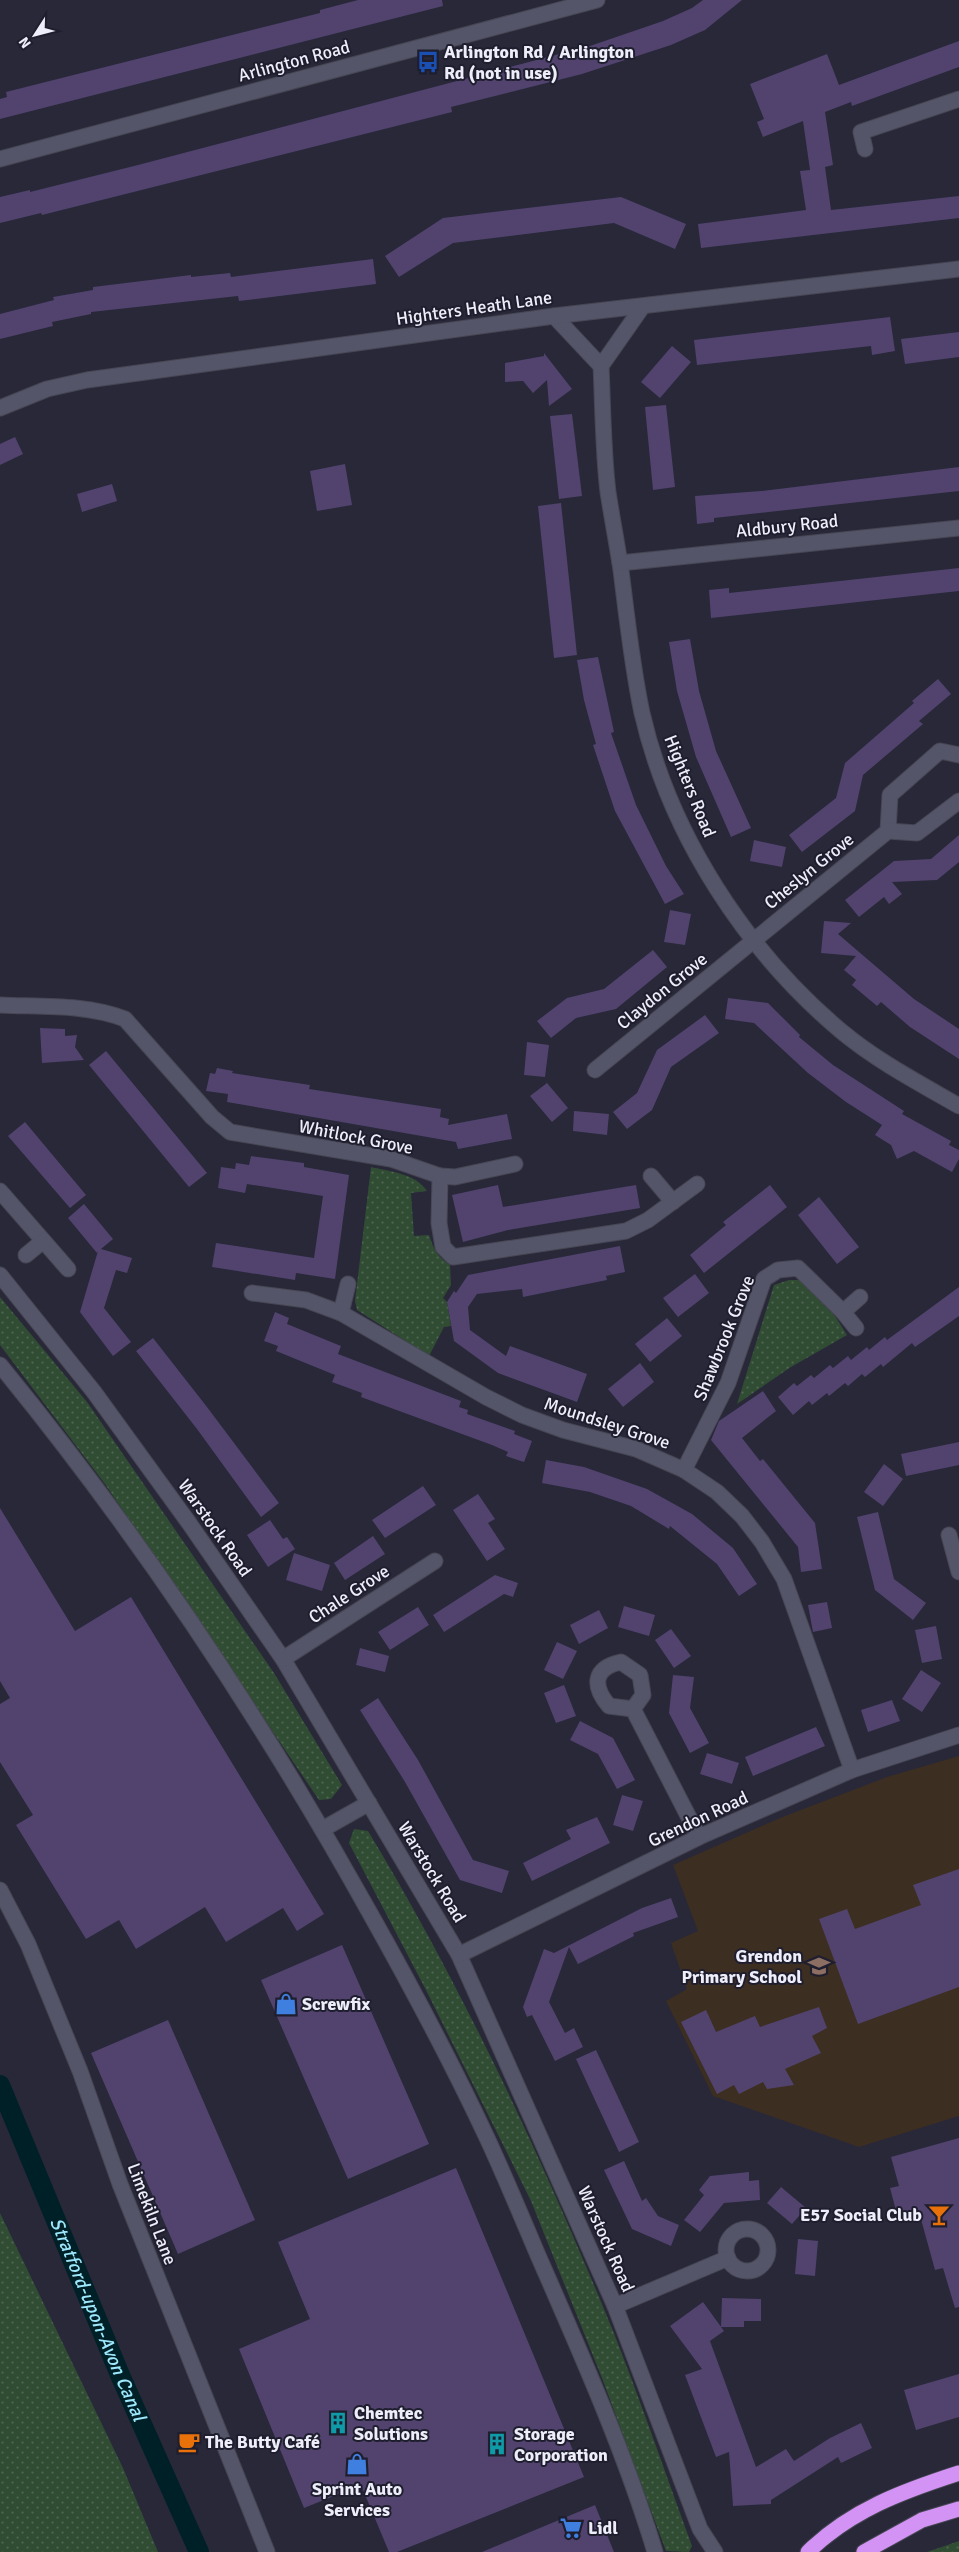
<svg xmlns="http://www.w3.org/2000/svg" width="959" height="2552" viewBox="0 0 959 2552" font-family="Signika,sans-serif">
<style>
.education{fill:#3d2e22}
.grass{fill:url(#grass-dots)}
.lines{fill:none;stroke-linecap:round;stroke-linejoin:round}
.canal{stroke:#002028;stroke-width:20}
.building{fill:#51436d}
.minor-casing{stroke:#464654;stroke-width:17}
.highway-casing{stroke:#464654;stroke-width:17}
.minor{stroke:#545568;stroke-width:15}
.highway{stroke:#d393f5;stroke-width:15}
.labels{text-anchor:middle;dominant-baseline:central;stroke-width:4;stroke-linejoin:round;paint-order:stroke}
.poi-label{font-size:18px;font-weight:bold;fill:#eeeefa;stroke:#1f1e2f;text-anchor:start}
.street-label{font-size:18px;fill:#eeeefa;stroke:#1f1e2f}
.water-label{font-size:19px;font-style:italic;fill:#9de8fd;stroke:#1f1e2f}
</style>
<defs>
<pattern id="grass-dots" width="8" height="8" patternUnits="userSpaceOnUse" patternTransform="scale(1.25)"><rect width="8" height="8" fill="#304c33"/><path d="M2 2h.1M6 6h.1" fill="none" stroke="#4e6651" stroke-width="1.8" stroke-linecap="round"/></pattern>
</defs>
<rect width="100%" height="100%" fill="#282839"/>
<!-- education -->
<path class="education" d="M 959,1756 L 959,2116 L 859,2147 L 713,2096 L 666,2001 L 687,1989 L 671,1943 L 698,1931 L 673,1865 L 780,1818 L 887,1777 Z"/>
<!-- grass -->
<g class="grass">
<path d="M 371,1167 C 391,1172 415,1173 427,1191 L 411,1193 L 414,1236 L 429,1235 C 434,1250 438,1257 450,1265 L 451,1285 L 443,1298 L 447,1302 L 451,1326 L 444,1327 L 429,1356 L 357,1310 L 355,1301 Z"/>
<path d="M 789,1280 L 800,1280 L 835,1316 L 847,1335 L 791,1367 L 737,1404 L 774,1285 Z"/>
<path d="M 0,1297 L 87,1402 L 274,1673 L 342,1785 L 331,1799 L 319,1800 L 105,1484 L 0,1345 Z"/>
<path d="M 354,1829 L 368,1831 C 464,1990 543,2160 613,2331 C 641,2402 666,2475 692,2546 L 689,2552 L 666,2551 L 602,2378 L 531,2201 L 426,1990 L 349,1843 Z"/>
<path d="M 0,2213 L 123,2468 L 158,2552 L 0,2552 Z"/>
<path d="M 959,2541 L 959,2552 L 927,2552 Z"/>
</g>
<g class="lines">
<!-- canal -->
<path class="canal" id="s1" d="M 0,2085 L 120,2375 L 199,2552"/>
</g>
<!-- building -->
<g class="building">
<path d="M 358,0 L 442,0 L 443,6 L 0,119 L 0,99 L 7,97 L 6,92 L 320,13 L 320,10 Z"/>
<path d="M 703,0 L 742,0 L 705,30 L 671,45 L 582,74 L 451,107 L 452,112 L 42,215 L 41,213 L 0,223 L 0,197 L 30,190 L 30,192 L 138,165 L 590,46 L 663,21 L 692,8 Z"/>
<path d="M 959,41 L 959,67 L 852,106 L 851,102 L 825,112 L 833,165 L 825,167 L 831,210 L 959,196 L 959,218 L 701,248 L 698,224 L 806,210 L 800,171 L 810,170 L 803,121 L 763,137 L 757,122 L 764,119 L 750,84 L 827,54 L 839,85 Z"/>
<path d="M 621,197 L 686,224 L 675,249 L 614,223 L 453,243 L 399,277 L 385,256 L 443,218 Z"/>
<path d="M 373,259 L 376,284 L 239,301 L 238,296 L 91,312 L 91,314 L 52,322 L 53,326 L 0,339 L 0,314 L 54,300 L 53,297 L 93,290 L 93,287 L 191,275 L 191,277 L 230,273 L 231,277 Z"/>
<path d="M 890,317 L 895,351 L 872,355 L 871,346 L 697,365 L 694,340 Z"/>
<path d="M 959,332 L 959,357 L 905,364 L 901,339 Z"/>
<path d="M 672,346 L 691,362 L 660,398 L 641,382 Z"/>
<path d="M 544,353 L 572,389 L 549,406 L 547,380 L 533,393 L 523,381 L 505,382 L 505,363 L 544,356 Z"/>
<path d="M 666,405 L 675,487 L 653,490 L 645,407 Z"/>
<path d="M 572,414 L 582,496 L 559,499 L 550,416 Z"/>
<path d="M 15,437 L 23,454 L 0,465 L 0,444 Z"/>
<path d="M 345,464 L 352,505 L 317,511 L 310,471 Z"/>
<path d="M 959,467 L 959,491 L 714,518 L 714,522 L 697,524 L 695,496 L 761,491 Z"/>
<path d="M 112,484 L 117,501 L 82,512 L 77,494 Z"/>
<path d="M 561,503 L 577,655 L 554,658 L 538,506 Z"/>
<path d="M 959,568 L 959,591 L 711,618 L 709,590 L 729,588 L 729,593 Z"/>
<path d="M 690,639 L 699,691 L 716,751 L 751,828 L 731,837 L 696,757 L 677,691 L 669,642 Z"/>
<path d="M 598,657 L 614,732 L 611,733 L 636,805 L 666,866 L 684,894 L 665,904 L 615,811 L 593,745 L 596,744 L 584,700 L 577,660 Z"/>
<path d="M 938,679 L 951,694 L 919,721 L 923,724 L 863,775 L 855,811 L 802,852 L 789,835 L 836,798 L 845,763 L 914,703 L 912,701 Z"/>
<path d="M 959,835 L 959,862 L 937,880 L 892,882 L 902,894 L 889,904 L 884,897 L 859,917 L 845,900 L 894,861 L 931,859 Z"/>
<path d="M 754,840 L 786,847 L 782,867 L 750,861 Z"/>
<path d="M 670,910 L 691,914 L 685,945 L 664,942 Z"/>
<path d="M 824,921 L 851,923 L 838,934 L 914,999 L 959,1029 L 959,1059 L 910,1027 L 881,1002 L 877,1006 L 852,985 L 856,980 L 844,970 L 856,956 L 821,953 Z"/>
<path d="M 653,950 L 667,967 L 616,1009 L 576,1018 L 551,1038 L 537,1021 L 567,998 L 604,989 Z"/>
<path d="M 728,998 L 768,1003 L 800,1035 L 799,1037 L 833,1065 L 904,1111 L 902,1114 L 951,1141 L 949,1145 L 959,1150 L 959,1159 L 952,1172 L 914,1151 L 897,1159 L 891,1145 L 875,1135 L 882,1125 L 846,1102 L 808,1073 L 754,1023 L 725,1019 Z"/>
<path d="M 705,1015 L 719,1033 L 671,1067 L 652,1110 L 627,1129 L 613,1112 L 637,1093 L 657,1050 Z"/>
<path d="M 40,1028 L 65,1029 L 65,1036 L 77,1035 L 75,1047 L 84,1060 L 42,1063 Z"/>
<path d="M 527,1042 L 549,1045 L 545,1077 L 524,1075 Z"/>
<path d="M 106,1051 L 207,1173 L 189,1187 L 89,1065 Z"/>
<path d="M 217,1068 L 233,1071 L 232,1073 L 310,1085 L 309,1089 L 441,1109 L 440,1117 L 449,1119 L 448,1125 L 507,1114 L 512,1139 L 458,1149 L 456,1142 L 227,1102 L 228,1094 L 206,1091 L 210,1073 L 215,1074 Z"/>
<path d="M 547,1083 L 568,1108 L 552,1122 L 530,1096 Z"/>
<path d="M 574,1111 L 609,1114 L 607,1135 L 573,1131 Z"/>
<path d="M 25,1122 L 86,1195 L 70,1208 L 8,1136 Z"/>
<path d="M 251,1156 L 304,1163 L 304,1167 L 349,1175 L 335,1279 L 296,1273 L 295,1280 L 212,1267 L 216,1243 L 314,1258 L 323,1196 L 247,1184 L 245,1193 L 218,1188 L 221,1167 L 235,1169 L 236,1163 L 249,1165 Z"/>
<path d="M 498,1185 L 503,1207 L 636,1185 L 640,1208 L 508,1230 L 463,1242 L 452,1195 Z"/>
<path d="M 770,1185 L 787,1207 L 704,1273 L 690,1255 L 726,1225 L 723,1222 Z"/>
<path d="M 819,1197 L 859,1247 L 837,1264 L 798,1215 Z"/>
<path d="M 84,1204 L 113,1239 L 101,1249 L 132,1258 L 127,1273 L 116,1270 L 104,1308 L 131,1342 L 113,1356 L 80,1312 L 98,1251 L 97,1253 L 68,1218 Z"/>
<path d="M 620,1246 L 625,1272 L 606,1276 L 607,1280 L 523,1297 L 522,1289 L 477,1294 L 468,1307 L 470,1330 L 506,1356 L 510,1346 L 587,1374 L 577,1402 L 498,1373 L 454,1341 L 447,1302 L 454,1291 L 456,1293 L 468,1275 Z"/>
<path d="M 695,1274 L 709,1293 L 678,1317 L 663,1298 Z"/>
<path d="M 959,1287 L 959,1316 L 915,1347 L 912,1343 L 883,1367 L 881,1364 L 865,1377 L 862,1374 L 848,1386 L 845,1383 L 829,1396 L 827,1393 L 812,1405 L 809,1401 L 793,1415 L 778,1397 L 794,1383 L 797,1386 L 811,1375 L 814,1378 L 830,1365 L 833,1368 L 848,1356 L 851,1360 L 867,1347 L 869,1350 L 885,1337 L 887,1340 Z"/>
<path d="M 275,1312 L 289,1318 L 287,1324 L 341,1346 L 338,1354 L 461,1401 L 459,1407 L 468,1410 L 467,1414 L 515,1431 L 514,1434 L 532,1441 L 524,1462 L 506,1456 L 508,1452 L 492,1445 L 361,1397 L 362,1393 L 332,1382 L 335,1375 L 276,1351 L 278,1346 L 264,1341 Z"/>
<path d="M 667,1318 L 682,1336 L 650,1362 L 635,1344 Z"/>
<path d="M 153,1338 L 207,1407 L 279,1503 L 261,1517 L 197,1429 L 136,1351 Z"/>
<path d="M 640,1363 L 654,1382 L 623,1407 L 608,1389 Z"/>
<path d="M 763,1391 L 776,1411 L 742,1438 L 760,1461 L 763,1459 L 815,1523 L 822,1569 L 801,1572 L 798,1547 L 711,1440 L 719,1421 Z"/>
<path d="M 959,1442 L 959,1465 L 906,1476 L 901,1454 Z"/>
<path d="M 546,1460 L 584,1467 L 647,1489 L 692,1514 L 733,1548 L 757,1584 L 739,1596 L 717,1564 L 670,1526 L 669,1529 L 631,1506 L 590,1492 L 542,1483 Z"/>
<path d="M 884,1464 L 903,1479 L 883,1506 L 864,1492 Z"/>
<path d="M 423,1486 L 436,1505 L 385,1538 L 372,1520 Z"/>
<path d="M 478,1494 L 495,1519 L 488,1523 L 505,1549 L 487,1561 L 453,1510 Z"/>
<path d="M 0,1508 L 75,1631 L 131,1597 L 324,1914 L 297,1931 L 283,1908 L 226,1942 L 205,1907 L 136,1949 L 119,1920 L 86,1939 L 16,1825 L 33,1815 L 0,1762 L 0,1704 L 10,1698 L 0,1681 Z"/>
<path d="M 878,1512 L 894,1579 L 926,1603 L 913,1620 L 875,1590 L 857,1517 Z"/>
<path d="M 270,1520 L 283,1539 L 287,1537 L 295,1549 L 268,1567 L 247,1535 Z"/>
<path d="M 373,1536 L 385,1554 L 345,1580 L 334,1563 Z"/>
<path d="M 294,1553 L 330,1565 L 322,1591 L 286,1580 Z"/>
<path d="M 495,1575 L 518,1583 L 513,1597 L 504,1594 L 444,1632 L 433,1615 Z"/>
<path d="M 827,1602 L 832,1628 L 813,1632 L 808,1605 Z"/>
<path d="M 624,1606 L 655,1615 L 649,1636 L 618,1627 Z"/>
<path d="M 418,1607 L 429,1625 L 390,1650 L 378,1632 Z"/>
<path d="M 599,1610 L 608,1628 L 579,1644 L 570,1625 Z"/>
<path d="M 936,1626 L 942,1659 L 922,1663 L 915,1630 Z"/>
<path d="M 671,1629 L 691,1656 L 674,1668 L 655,1640 Z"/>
<path d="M 557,1642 L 577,1651 L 563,1679 L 544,1670 Z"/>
<path d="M 360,1648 L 389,1656 L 385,1672 L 356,1665 Z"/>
<path d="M 921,1670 L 941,1683 L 922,1712 L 902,1699 Z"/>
<path d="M 673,1675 L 694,1677 L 690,1708 L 709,1743 L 690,1753 L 669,1713 Z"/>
<path d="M 564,1685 L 576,1716 L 556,1723 L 544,1693 Z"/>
<path d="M 378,1698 L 418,1760 L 473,1860 L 509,1871 L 502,1893 L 460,1880 L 405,1782 L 360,1710 Z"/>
<path d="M 892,1700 L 900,1721 L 868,1732 L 861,1710 Z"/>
<path d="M 580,1721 L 613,1738 L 635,1780 L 617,1789 L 598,1754 L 570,1740 Z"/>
<path d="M 816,1727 L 825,1746 L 753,1776 L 745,1757 Z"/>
<path d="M 707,1753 L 739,1763 L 732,1784 L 700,1774 Z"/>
<path d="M 622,1795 L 643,1801 L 633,1831 L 613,1825 Z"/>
<path d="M 597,1817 L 610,1843 L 532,1881 L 523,1863 L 571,1839 L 566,1830 Z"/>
<path d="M 959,1869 L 959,1987 L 858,2024 L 819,1919 L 847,1909 L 855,1929 L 921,1905 L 913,1885 Z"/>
<path d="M 671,1898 L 678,1917 L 633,1933 L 634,1936 L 578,1964 L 569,1947 L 549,2002 L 565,2033 L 574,2028 L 583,2047 L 555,2061 L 532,2015 L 527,2017 L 523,2007 L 544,1949 L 554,1953 L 642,1908 Z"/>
<path d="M 342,1945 L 429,2144 L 348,2179 L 261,1980 Z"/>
<path d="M 819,2007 L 827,2028 L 812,2036 L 821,2053 L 785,2069 L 794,2085 L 767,2089 L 763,2082 L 739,2094 L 734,2085 L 717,2094 L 681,2022 L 706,2010 L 716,2032 L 755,2016 L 760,2027 Z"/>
<path d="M 168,2020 L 255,2220 L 178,2254 L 91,2053 Z"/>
<path d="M 596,2050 L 639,2142 L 619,2152 L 576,2059 Z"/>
<path d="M 959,2138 L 959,2307 L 955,2308 L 943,2268 L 935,2270 L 919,2212 L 898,2218 L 890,2188 L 899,2186 L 891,2157 Z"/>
<path d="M 624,2161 L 642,2201 L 646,2198 L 658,2216 L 679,2225 L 671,2246 L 632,2229 L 604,2170 Z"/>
<path d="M 456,2168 L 584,2477 L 397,2552 L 389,2552 L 361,2485 L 304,2508 L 239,2349 L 310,2319 L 278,2242 Z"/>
<path d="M 749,2172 L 749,2181 L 759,2180 L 760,2200 L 724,2203 L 700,2232 L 684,2220 L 704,2195 L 699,2190 L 710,2176 Z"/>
<path d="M 781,2187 L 806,2208 L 792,2224 L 767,2203 Z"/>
<path d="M 798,2239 L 818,2241 L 815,2276 L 795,2274 Z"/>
<path d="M 722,2298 L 761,2299 L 761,2321 L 744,2321 L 744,2327 L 721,2327 Z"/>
<path d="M 703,2302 L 724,2331 L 710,2341 L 756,2467 L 786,2449 L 794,2461 L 830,2438 L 861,2423 L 872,2448 L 841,2463 L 838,2457 L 771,2500 L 771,2504 L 733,2506 L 729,2452 L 716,2457 L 685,2375 L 702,2369 L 670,2326 Z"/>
<path d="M 959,2374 L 959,2417 L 916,2430 L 904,2390 Z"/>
<path d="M 595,2505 L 614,2552 L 482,2552 Z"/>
</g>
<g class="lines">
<!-- minor casing -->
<g class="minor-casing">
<g id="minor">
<path d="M 865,149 L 861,132 L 959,99"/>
<path d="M 0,159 L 597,0"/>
<path d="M 554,316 L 601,366 C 603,408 603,451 608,492 C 612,518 617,544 621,570 C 627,618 632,666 642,713 C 670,835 746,951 841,1031 C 877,1061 919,1083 959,1106"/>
<path d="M 601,366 L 643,306"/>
<path d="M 0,408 L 47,389 L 87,380 L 554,316 L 959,269"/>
<path d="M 620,563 L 959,528"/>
<path d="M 888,831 L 890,795 L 940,751 L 959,755"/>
<path d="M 0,1005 C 41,1007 86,1004 125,1019 L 212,1117 L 230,1132 L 391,1159 L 440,1176 L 439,1223 L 443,1247 L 453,1257 L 626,1231 L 648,1220 L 697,1184"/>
<path d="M 595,1070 L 888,831 L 917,833 L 959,801"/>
<path d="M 440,1176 L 455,1177 L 515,1164"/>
<path d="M 651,1176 L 673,1202"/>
<path d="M 0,1191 L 68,1269"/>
<path d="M 26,1255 L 43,1241"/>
<path d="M 0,1275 L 94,1392 L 189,1523 L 283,1659 L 459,1955 L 615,2306 L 700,2529 L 715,2552"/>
<path d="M 252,1293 L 306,1300 L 341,1313 L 486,1397 L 522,1415 L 563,1430 L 636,1449 L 684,1470 L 717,1492 L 742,1516 L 762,1542 L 784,1579 L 852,1770"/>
<path d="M 843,1312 L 860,1297"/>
<path d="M 341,1313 L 348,1284"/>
<path d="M 0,1365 C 140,1536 263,1721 371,1915 C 412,1988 452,2063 488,2140 C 505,2177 521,2215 537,2253 C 579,2349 625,2452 655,2552"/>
<path d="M 684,1470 L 728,1383 L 764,1279 L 778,1270 L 798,1268 L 843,1312 L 856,1328"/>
<path d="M 949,1535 L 959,1572"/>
<path d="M 283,1659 L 435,1561"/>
<path d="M 633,1709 L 643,1695 L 640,1675 L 621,1662 C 593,1668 592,1686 609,1706 L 633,1709 L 699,1837"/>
<path d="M 323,1829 L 369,1803"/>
<path d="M 0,1890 L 28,1944 L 80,2071 L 120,2184 L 267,2552"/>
<path d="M 459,1955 L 699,1837 L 852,1770 L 959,1735"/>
<circle cx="747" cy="2250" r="21"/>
<path d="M 615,2306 L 728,2258"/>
</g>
</g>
<!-- highway casing -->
<g class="highway-casing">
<g id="highway">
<path d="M 808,2552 C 851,2510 903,2491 959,2473"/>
<path d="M 864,2552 L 922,2520 L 959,2509"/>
</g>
</g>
<!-- minor -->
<use href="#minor" class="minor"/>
<!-- highway -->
<use href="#highway" class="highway"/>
</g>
<!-- icons -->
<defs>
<g id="bus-bare" transform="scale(1.725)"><path d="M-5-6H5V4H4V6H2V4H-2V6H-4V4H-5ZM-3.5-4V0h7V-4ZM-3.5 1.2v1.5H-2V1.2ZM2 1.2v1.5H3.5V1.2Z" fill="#1a4fb4" stroke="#1f1e2f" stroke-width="2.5" paint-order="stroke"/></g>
<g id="school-bare" transform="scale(1.725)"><path d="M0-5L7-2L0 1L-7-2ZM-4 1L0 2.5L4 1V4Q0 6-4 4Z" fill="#8d6e63" stroke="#1f1e2f" stroke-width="2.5" paint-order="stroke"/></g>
<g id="shop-bare" transform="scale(1.725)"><path d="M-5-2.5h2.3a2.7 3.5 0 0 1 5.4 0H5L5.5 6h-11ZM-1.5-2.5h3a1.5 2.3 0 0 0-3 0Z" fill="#3f7fe0" stroke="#1f1e2f" stroke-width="2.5" paint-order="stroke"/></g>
<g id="bar-bare" transform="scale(1.725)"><path d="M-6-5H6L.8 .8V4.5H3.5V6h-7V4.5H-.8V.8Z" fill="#e8710a" stroke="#1f1e2f" stroke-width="2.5" paint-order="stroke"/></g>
<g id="building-bare" transform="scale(1.725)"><path d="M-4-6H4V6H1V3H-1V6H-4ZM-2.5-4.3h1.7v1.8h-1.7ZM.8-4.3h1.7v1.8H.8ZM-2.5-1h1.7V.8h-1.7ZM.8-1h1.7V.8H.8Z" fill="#0f9aa8" stroke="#1f1e2f" stroke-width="2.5" paint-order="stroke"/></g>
<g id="cafe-bare" transform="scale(1.725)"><path d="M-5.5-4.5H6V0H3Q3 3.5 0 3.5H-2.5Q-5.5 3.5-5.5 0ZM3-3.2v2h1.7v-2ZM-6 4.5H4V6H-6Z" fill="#e8710a" stroke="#1f1e2f" stroke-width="2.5" paint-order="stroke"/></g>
<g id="supermarket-bare" transform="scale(1.725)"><path d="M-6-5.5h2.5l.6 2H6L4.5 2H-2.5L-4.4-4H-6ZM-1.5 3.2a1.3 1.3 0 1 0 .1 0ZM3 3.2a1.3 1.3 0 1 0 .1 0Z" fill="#3f7fe0" stroke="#1f1e2f" stroke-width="2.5" paint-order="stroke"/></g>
</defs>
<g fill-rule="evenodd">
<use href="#bus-bare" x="428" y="62"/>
<use href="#school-bare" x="819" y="1966"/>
<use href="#shop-bare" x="286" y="2004"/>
<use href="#bar-bare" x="939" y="2215"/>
<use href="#building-bare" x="338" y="2423"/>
<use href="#cafe-bare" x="189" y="2442"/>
<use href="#building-bare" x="497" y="2444"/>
<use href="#shop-bare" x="357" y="2464"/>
<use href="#supermarket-bare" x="571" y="2528"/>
</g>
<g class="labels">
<!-- poi labels -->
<g class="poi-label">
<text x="444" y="52">Arlington Rd / Arlington<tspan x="444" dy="21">Rd (not in use)</tspan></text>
<text x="802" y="1956" text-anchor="end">Grendon<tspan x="802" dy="21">Primary School</tspan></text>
<text x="302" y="2004">Screwfix</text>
<text x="922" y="2215" text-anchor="end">E57 Social Club</text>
<text x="354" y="2413">Chemtec<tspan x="354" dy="21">Solutions</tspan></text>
<text x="514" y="2434">Storage<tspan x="514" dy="21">Corporation</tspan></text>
<text x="205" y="2442">The Butty Café</text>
<text x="357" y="2489" text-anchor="middle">Sprint Auto<tspan x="357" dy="21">Services</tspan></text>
<text x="588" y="2528">Lidl</text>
</g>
<!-- street labels -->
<g class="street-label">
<text transform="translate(294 61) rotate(-15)">Arlington Road</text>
<text transform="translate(474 308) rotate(-8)">Highters Heath Lane</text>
<text transform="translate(787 526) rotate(-6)">Aldbury Road</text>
<text transform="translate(690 786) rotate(68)">Highters Road</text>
<text transform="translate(809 871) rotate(-39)">Cheslyn Grove</text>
<text transform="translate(662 991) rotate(-39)">Claydon Grove</text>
<text transform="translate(356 1137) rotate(11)">Whitlock Grove</text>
<text transform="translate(724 1338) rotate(-68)">Shawbrook Grove</text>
<text transform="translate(607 1423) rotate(18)">Moundsley Grove</text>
<text transform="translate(215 1528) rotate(55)">Warstock Road</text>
<text transform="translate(349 1594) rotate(-33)">Chale Grove</text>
<text transform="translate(698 1819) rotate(-25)">Grendon Road</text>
<text transform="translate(432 1872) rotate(59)">Warstock Road</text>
<text transform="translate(152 2214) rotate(69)">Limekiln Lane</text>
<text transform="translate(606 2239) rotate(66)">Warstock Road</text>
</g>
<!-- water labels -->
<g class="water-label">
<text stroke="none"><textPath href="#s1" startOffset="254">Stratford-upon-Avon Canal</textPath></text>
</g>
</g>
<!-- north arrow -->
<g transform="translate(35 35) rotate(234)" stroke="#1f1e2f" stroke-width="4" paint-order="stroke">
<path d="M0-4L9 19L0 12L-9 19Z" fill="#eeeefa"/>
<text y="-8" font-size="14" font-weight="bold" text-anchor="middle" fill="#eeeefa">N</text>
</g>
</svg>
